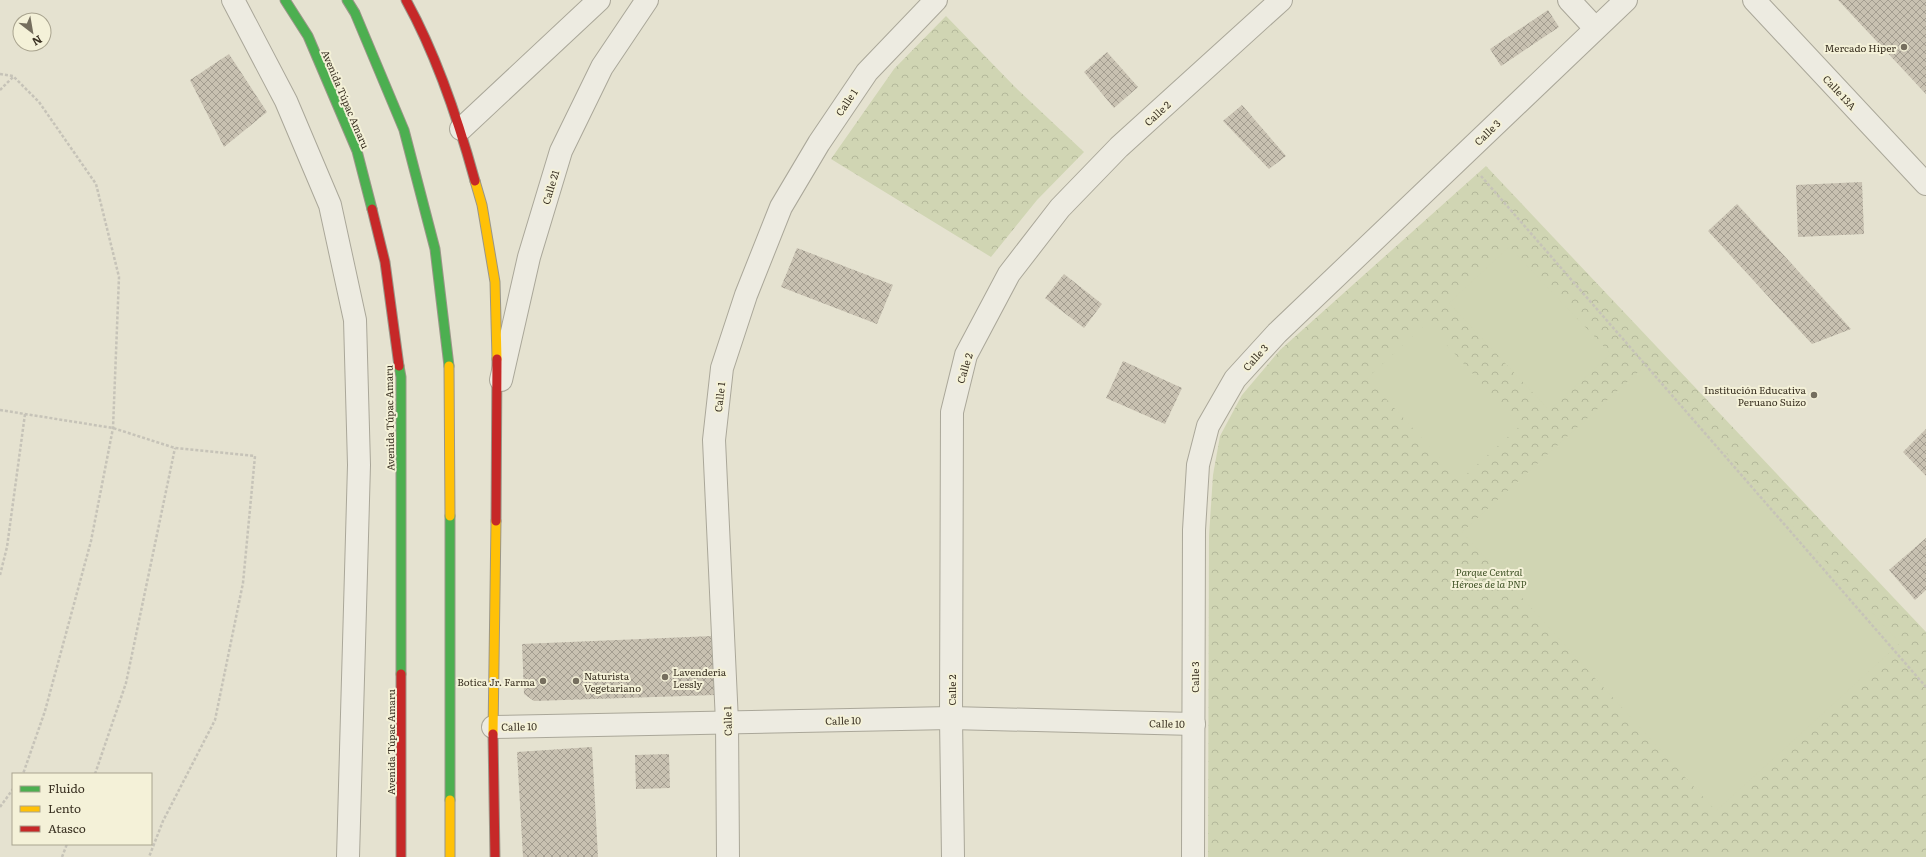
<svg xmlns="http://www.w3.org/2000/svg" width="1926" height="857" viewBox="0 0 1926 857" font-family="Literata,serif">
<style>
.park{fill:url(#park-crowns)}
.pitch{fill:#d0d5b3}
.building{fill:url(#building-cross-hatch)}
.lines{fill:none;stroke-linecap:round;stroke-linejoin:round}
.street-casing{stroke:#aaa799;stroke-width:24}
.fast-casing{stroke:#9a9688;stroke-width:11}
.slow-casing{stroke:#9a9688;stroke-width:11}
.jam-casing{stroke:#9a9688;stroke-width:11}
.path{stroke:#c6c3b8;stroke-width:2.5;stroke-dasharray:3 2;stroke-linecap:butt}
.street{stroke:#edebe1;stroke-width:22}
.fast{stroke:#4caf50;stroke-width:9}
.slow{stroke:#ffc107;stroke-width:9}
.jam{stroke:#c62828;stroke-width:9}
.poi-dot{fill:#756e5e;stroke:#f4f1d8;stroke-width:1.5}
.labels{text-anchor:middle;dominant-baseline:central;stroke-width:4;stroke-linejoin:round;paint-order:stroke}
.poi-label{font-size:10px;fill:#393021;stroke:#f4f1d8;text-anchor:end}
.street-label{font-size:10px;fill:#393021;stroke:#f4f1d8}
.park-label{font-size:10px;font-style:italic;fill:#425428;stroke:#f4f1d8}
</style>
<defs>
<pattern id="park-crowns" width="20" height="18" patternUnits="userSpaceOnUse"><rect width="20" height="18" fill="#d0d5b3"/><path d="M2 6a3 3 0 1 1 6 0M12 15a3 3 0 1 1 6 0" fill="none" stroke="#b3b79a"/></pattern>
<pattern id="building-cross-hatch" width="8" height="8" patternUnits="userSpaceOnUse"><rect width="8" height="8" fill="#c8c1b1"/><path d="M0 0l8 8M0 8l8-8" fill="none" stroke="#a39d90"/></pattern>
</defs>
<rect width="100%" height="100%" fill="#e5e2d0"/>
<!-- park -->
<g class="park">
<path d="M 946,16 L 1015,87 L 1084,152 L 1037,200 L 991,257 L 831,159 L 894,69 Z"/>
<path d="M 1486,166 L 1926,632 L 1926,857 L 1208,857 L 1209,536 L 1213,475 L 1220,436 L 1242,395 L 1280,350 Z"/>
</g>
<!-- pitch -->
<g class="pitch">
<path d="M 1509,247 L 1611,354 L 1549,410 L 1449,303 Z"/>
<path d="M 1427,323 L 1520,426 L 1460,480 L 1367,378 Z"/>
<path d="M 1646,365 L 1900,643 L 1716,811 L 1462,532 Z"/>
</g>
<!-- building -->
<g class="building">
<path d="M 1838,0 L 1926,0 L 1926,94 Z"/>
<path d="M 1548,10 L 1559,27 L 1501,66 L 1490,49 Z"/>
<path d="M 1107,52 L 1138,87 L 1114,108 L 1084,72 Z"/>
<path d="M 229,54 L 267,112 L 224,147 L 190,80 Z"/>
<path d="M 1242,105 L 1286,156 L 1269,169 L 1223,121 Z"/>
<path d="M 1862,182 L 1864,234 L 1798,237 L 1796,185 Z"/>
<path d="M 1737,204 L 1851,329 L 1812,344 L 1708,231 Z"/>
<path d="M 797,248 L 893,285 L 877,324 L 781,287 Z"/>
<path d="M 1064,274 L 1102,304 L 1084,328 L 1045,298 Z"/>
<path d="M 1123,361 L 1182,388 L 1165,424 L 1106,398 Z"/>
<path d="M 1926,429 L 1926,476 L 1903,452 Z"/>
<path d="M 1926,538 L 1926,590 L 1915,600 L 1889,570 Z"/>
<path d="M 713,636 L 715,695 L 534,701 L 524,694 L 522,644 Z"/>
<path d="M 592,747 L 598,857 L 523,857 L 517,752 Z"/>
<path d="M 669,754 L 670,788 L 636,789 L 635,755 Z"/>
</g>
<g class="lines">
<!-- street casing -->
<g class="street-casing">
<g id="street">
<path d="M 233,0 L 286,101 L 330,205 L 355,320 L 359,465 L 348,857"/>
<path d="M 1569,0 L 1595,28"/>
<path d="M 1754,0 L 1926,184"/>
<path d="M 461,129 L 599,0"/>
<path d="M 501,380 L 529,257 L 561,151 L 602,67 L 647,0"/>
<path d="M 493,727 L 951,718 L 1194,724"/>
<path d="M 728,857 L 727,722 L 714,440 L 722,368 L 746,295 L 781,207 L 819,143 L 867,72 L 936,0"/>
<path d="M 953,857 L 951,718 L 952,412 L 966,355 L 1009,274 L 1060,208 L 1119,147 L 1281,0"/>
<path d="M 1193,857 L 1194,530 L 1198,465 L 1208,426 L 1235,379 L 1277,333 L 1626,0"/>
</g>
</g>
<!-- fast casing -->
<g class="fast-casing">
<g id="fast">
<path d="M 285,0 L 308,36 L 357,151 L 372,209"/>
<path d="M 347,0 L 355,13 L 404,130 L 435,249 L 449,366"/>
<path d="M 399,366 L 401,377 L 401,674"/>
<path d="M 450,516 L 450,800"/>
</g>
</g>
<!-- slow casing -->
<g class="slow-casing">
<g id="slow">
<path d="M 475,181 L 482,205 L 495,282 L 497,359"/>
<path d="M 449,366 L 450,516"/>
<path d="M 493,734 L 496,521"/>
<path d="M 450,800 L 450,857"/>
</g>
</g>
<!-- jam casing -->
<g class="jam-casing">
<g id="jam">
<path d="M 406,0 C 437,56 458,119 475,181"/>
<path d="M 372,209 L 385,262 L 399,366"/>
<path d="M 496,521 L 497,359"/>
<path d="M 401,674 L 401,857"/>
<path d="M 493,734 L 495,857"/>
</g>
</g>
<!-- path -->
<g class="path">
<path d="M 0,74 L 13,76 L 39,102 L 96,184 L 119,277 L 113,428 L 91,541 L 45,711 L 23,774"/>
<path d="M 0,90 L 13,77"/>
<path d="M 1481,176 L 1926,687"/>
<path d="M 0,410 L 113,428 L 175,448 L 255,456 L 243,583 L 215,720 L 163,821 L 149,857"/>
<path d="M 0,575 L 7,547 L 25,414"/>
<path d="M 95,774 L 126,683 L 175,448"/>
<path d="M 0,807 L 13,789"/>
<path d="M 62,857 L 67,844"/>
</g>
<!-- street -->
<use href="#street" class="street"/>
<!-- fast -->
<use href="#fast" class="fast"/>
<!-- slow -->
<use href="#slow" class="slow"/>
<!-- jam -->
<use href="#jam" class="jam"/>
</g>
<!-- markers -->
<g class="poi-dot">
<circle cx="1904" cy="47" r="4"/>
<circle cx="1814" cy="395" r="4"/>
<circle cx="665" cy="677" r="4"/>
<circle cx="543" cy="681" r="4"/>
<circle cx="576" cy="681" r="4"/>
</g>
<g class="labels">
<!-- poi labels -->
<g class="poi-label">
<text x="1896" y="47">Mercado Hiper</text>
<text x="1806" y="389">Institución Educativa<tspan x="1806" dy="12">Peruano Suizo</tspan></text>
<text x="673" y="671" text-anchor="start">Lavenderia<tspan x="673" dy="12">Lessly</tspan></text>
<text x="584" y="675" text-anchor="start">Naturista<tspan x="584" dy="12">Vegetariano</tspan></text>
<text x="535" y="681">Botica Jr. Farma</text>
</g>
<!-- street labels -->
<g class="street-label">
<text transform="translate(1840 92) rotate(47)">Calle 13A</text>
<text transform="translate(346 99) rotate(67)">Avenida Túpac Amaru</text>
<text transform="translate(846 102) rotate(-56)">Calle 1</text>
<text transform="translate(1157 113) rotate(-42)">Calle 2</text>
<text transform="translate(1487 132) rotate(-44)">Calle 3</text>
<text transform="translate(550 187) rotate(-73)">Calle 21</text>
<text transform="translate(1255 357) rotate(-48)">Calle 3</text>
<text transform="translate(964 368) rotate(-73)">Calle 2</text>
<text transform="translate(719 397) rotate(-83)">Calle 1</text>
<text transform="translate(389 418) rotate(-91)">Avenida Túpac Amaru</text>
<text transform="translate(1194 677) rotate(-90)">Calle 3</text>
<text transform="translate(951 690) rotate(-90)">Calle 2</text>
<text transform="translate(843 720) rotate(-1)">Calle 10</text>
<text transform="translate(727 721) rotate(-91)">Calle 1</text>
<text transform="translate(1167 723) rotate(1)">Calle 10</text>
<text transform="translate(519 726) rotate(-1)">Calle 10</text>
<text transform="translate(390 742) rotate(-90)">Avenida Túpac Amaru</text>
</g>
<!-- park labels -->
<g class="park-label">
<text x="1489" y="571">Parque Central<tspan x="1489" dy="12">Héroes de la PNP</tspan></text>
</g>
</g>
<!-- legend -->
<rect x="12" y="773" width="140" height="72" fill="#f4f1d8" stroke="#a9a48f"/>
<rect x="20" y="786" width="20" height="6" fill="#4caf50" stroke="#a9a48f"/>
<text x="48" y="793" font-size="12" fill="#393021">Fluido</text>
<rect x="20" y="806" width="20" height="6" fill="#ffc107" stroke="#a9a48f"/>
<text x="48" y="813" font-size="12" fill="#393021">Lento</text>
<rect x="20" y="826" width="20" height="6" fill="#c62828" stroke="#a9a48f"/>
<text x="48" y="833" font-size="12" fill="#393021">Atasco</text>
<!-- north arrow -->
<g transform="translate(32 32) rotate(149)"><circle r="19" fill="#f4f1d8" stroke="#a9a48f"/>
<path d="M0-3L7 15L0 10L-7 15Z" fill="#756e5e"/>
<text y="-6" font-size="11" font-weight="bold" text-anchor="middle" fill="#393021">N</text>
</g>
</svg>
